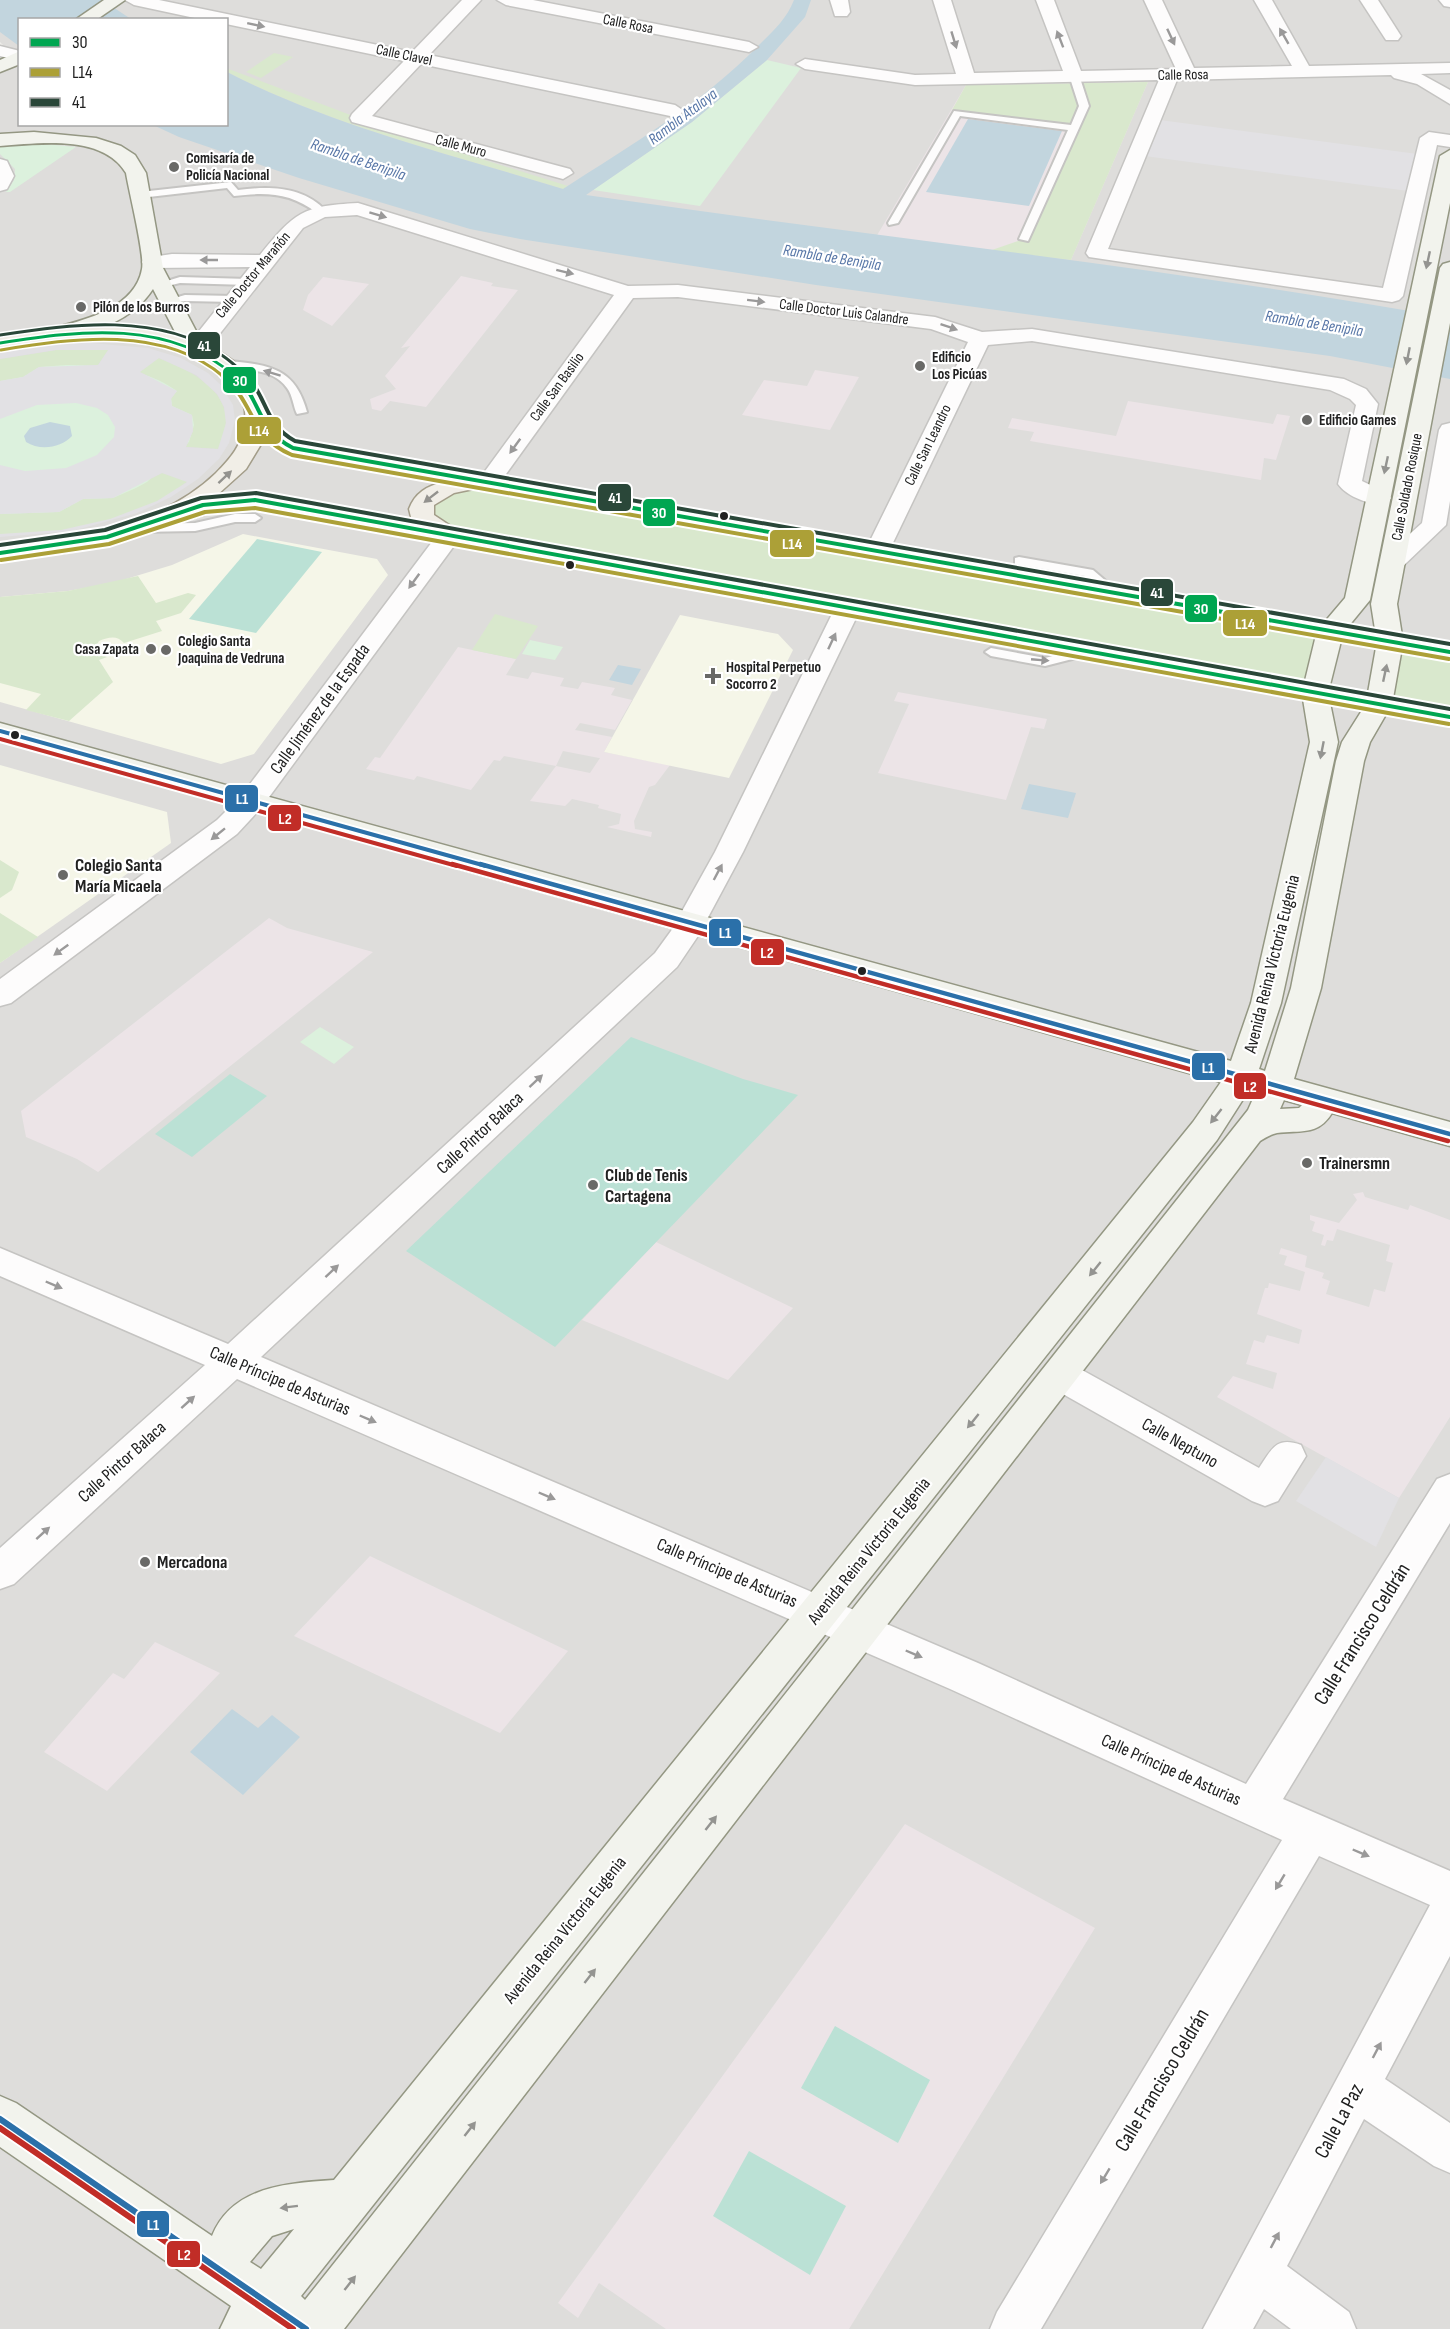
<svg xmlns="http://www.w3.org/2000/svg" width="1450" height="2329" viewBox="0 0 1450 2329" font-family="'Sofia Sans Condensed',sans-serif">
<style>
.residential{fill:#dedddb;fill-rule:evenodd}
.industrial{fill:#ece4e7;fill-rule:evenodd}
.education{fill:#f5f6e8}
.grass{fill:#d9e8cd}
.park{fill:#dcf1dd}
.pitch{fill:#bbe1d5}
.plaza{fill:#e2e1e4;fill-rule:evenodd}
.water{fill:#c2d5de}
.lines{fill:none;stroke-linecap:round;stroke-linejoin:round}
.lane-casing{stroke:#c5c4c2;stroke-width:4}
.street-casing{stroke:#c5c4c2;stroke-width:3}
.secondary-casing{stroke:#949783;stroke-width:3}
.primary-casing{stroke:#a39d89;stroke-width:3}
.lane{fill:#fdfcfc;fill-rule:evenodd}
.street{fill:#fdfcfc;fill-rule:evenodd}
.secondary{fill:#f2f3ed;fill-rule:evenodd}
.primary{fill:#f1eee7;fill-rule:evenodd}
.bus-1-far1-casing{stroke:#fff;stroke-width:6}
.bus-1-casing{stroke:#fff;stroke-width:8}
.bus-2-far1-casing{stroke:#fff;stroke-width:6}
.bus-2-casing{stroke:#fff;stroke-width:8}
.bus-3-far1-casing{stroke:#fff;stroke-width:6}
.bus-3-casing{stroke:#fff;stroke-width:8}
.bus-4-far2-casing{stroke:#fff;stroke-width:8}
.bus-4-far1-casing{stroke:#fff;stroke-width:9}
.bus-4-casing{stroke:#fff;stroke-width:10}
.bus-5-far2-casing{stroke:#fff;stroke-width:8}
.bus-5-far1-casing{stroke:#fff;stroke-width:9}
.bus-5-casing{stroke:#fff;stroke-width:10}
.bus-1-far1{stroke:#00a651;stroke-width:3}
.bus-1{stroke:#00a651;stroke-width:4}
.bus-2-far1{stroke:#aca037;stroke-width:3}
.bus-2{stroke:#aca037;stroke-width:4}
.bus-3-far1{stroke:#2a4739;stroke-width:3}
.bus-3{stroke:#2a4739;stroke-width:4}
.bus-4-far2{stroke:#2b70a9;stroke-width:4}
.bus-4-far1{stroke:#2b70a9;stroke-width:4.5}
.bus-4{stroke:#2b70a9;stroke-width:6}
.bus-5-far2{stroke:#c12d27;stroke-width:4}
.bus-5-far1{stroke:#c12d27;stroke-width:4.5}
.bus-5{stroke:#c12d27;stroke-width:6}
.oneway{fill:#9a9999}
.oneway2{fill:#949491}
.oneway3{fill:#93928e}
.poi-dot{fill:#696967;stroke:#fff;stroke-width:2}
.bus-dot{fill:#212121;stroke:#fff;stroke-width:2}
.labels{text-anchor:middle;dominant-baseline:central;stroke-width:4.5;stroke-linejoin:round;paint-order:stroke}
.far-street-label{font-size:15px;fill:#212121;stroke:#fff}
.far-poi-label{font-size:15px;font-weight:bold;fill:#212121;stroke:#fff;text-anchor:start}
.far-water-label{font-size:16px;font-style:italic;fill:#5776a7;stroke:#fff}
.street-label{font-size:18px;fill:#212121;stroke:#fff}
.poi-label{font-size:18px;font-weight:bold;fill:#212121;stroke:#fff;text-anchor:start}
.near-street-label{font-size:21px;fill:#212121;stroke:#fff}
.line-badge{stroke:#fff;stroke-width:2}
.badge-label{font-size:16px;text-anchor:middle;font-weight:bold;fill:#fff}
</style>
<rect width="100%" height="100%" fill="#efeeea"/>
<!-- residential -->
<path class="residential" d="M 0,0 L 1450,0 L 1450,2329 L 0,2329 L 0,49 L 3,45 L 0,42 ZM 20,20 L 226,20 L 226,124 L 20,124 Z"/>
<!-- industrial -->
<g class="industrial">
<path d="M 1148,82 L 1071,260 L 876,237 L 966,85 Z"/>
<path d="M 461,276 L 493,283 L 491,286 L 518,290 L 426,407 L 390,401 L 381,411 L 372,409 L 370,399 L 396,389 L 385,376 L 410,346 L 401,348 Z"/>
<path d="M 323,277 L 369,284 L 332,326 L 303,310 L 308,295 Z"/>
<path d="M 815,370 L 859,377 L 830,430 L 742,415 L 764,380 L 807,386 Z"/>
<path d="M 1128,401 L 1273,424 L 1277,414 L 1290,416 L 1276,460 L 1264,458 L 1261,480 L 1030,441 L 1034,432 L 1008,428 L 1012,418 L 1116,436 Z"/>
<path d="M 458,647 L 516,659 L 506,675 L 528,679 L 532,672 L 564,678 L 560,686 L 578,689 L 582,682 L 615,688 L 611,695 L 632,700 L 615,730 L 580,723 L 575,730 L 612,737 L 604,752 L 670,765 L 655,785 L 649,787 L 634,821 L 635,829 L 652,832 L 651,837 L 607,827 L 619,824 L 621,814 L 598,808 L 599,805 L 572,799 L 565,806 L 530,801 L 556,766 L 504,756 L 500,761 L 494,760 L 471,790 L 417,776 L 414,780 L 366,769 L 375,757 L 380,758 ZM 563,751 L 599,758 L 600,758 L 590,773 L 556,766 Z"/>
<path d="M 898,692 L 1047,719 L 1044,729 L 1031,727 L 1006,800 L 878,773 L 909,704 L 894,701 Z"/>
<path d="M 269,918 L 287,928 L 373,952 L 98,1172 L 77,1159 L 26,1137 L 21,1111 Z"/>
<path d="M 1363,1192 L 1365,1197 L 1408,1210 L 1410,1205 L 1450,1220 L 1450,1417 L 1399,1498 L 1217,1397 L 1233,1376 L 1273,1389 L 1277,1373 L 1246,1364 L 1254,1340 L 1264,1343 L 1267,1335 L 1299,1344 L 1302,1330 L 1257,1314 L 1265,1288 L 1268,1288 L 1269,1283 L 1300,1291 L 1305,1272 L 1284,1265 L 1287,1256 L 1279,1254 L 1281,1248 L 1307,1256 L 1305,1267 L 1324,1273 L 1322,1278 L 1330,1281 L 1326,1294 L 1369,1307 L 1374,1289 L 1385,1292 L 1393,1263 L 1386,1261 L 1390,1245 L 1337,1229 L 1333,1241 L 1327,1240 L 1325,1246 L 1321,1245 L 1324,1235 L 1312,1231 L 1315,1222 L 1310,1220 L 1310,1215 L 1339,1223 L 1357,1200 L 1353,1194 Z"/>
<path d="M 656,1242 L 793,1308 L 728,1380 L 582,1320 Z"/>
<path d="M 370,1556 L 568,1651 L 500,1733 L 294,1636 Z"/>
<path d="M 155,1642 L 220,1673 L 107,1791 L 44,1752 L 113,1673 L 124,1679 Z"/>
<path d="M 905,1824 L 1095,1928 L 849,2329 L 666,2329 L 599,2283 L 578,2318 L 558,2303 Z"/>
</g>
<!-- education -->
<g class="education">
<path d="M 243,534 L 377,559 L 388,575 L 254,754 L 221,764 L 0,702 L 0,597 L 68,591 L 113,583 L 172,565 Z"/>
<path d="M 680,615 L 778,634 L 793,650 L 729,778 L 604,752 Z"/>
<path d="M 0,765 L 167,812 L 171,843 L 0,963 Z"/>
</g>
<!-- grass -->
<g class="grass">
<path d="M 274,53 L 293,57 L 261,78 L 246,72 Z"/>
<path d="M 226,68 L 398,133 L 568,186 L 563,189 C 450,154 332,126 227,72 Z"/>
<path d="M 1148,82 L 1071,260 L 989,251 L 1024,239 L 1074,128 L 957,113 L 952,110 L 966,85 Z"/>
<path d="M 56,350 L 109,350 L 98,365 L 39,367 L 23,377 L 0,381 L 0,359 Z"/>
<path d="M 158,358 C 199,373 245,399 218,449 L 186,447 L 193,431 L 192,415 L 172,406 L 171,399 L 176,391 L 158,380 L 139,372 Z"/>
<path d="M 162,473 L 188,481 C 138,522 62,535 0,534 L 0,514 L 59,512 L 83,499 L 113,498 Z"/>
<path d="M 465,483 L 1330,631 L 1315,693 L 446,534 L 421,508 Z"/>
<path d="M 138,576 L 156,603 L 188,593 L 196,595 L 181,613 L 156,621 L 162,631 L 124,643 C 117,635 109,637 99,641 L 96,646 L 97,652 L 107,657 L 99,660 L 113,682 L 69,721 L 26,710 L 41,694 L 0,683 L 0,597 L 68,591 Z"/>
<path d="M 495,614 L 538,626 L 516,659 L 472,650 Z"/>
<path d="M 1390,642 L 1450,652 L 1450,717 L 1379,704 Z"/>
<path d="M 0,860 L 19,872 L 12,890 L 0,898 Z"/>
<path d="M 0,913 L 38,937 L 0,963 Z"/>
</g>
<!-- park -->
<g class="park">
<path d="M 767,60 L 801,68 L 700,206 L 593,190 L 692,122 Z"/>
<path d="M 44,144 L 76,147 L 10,192 L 6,192 L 14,180 L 15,169 L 0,154 L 0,147 Z"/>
<path d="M 66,365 C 104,365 145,368 177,391 L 171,398 L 172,406 L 192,415 L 194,425 L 189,442 L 147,482 L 136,488 L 113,498 L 83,499 L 59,512 L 0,514 L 0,381 L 23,377 L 39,367 Z"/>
<path d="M 530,640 L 563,647 L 555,660 L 522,654 Z"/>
<path d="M 320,1027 L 354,1047 L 334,1064 L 300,1042 Z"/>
</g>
<!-- pitch -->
<g class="pitch">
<path d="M 257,539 L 322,552 L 256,633 L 189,619 Z"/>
<path d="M 631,1037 L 743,1079 L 798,1095 L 555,1347 L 406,1251 Z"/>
<path d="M 230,1074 L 267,1096 L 192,1157 L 155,1134 Z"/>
<path d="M 835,2026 L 930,2080 L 898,2143 L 801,2088 Z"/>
<path d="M 749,2151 L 846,2206 L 810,2275 L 713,2216 Z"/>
</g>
<!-- plaza -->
<g class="plaza">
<path d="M 1152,119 L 1425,155 L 1416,192 L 1137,155 Z"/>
<path d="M 79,342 L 148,348 L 181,358 L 208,373 L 221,385 L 233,405 L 235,420 L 229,443 L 219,459 L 198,479 L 171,497 L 137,513 L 72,531 L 0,537 L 0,534 L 61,530 L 110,519 L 157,501 L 187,482 L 162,473 L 113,498 L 83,499 L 59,512 L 0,514 L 0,465 L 25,471 L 66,468 L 97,455 L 114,437 L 115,427 L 108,415 L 97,408 L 76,403 L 37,405 L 0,419 L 0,381 L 23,377 L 39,367 L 98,365 L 108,350 L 56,350 L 0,359 L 0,352 ZM 159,358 L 196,375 L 217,394 L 224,407 L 226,423 L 218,449 L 186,447 L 193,431 L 192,415 L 172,406 L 171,399 L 177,391 L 140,372 Z"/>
<path d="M 1326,1457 L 1399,1498 L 1376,1547 L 1296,1501 Z"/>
</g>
<!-- water -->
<g class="water">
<path d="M 0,0 L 102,0 L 131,19 L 20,20 L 19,46 L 0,32 Z"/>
<path d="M 794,0 L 811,0 L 805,17 L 767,60 L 692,122 L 586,195 C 874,237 1163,267 1450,318 L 1450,379 L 1330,356 L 816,285 L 520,239 L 470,229 L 299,178 L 179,137 L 153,125 L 226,124 L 227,72 C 332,126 450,154 563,189 C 631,145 701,104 758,46 C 773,31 786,20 794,0 Z"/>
<path d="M 968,119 L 1062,131 L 1029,206 L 926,192 Z"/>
<path d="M 50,422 L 70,426 L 72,436 C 61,448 40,451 26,442 L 24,436 L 30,428 Z"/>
<path d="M 618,665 L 641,669 L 632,685 L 609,680 Z"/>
<path d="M 1029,784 L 1076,793 L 1068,818 L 1021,809 Z"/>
<path d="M 232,1709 L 258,1728 L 272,1715 L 300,1737 L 243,1795 L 190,1752 Z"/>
</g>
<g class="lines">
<!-- lane casing -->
<g class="lane-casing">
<g id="lane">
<path d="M 1075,75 L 1080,78 L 1089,106 L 1028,241 L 1019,239 L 1068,130 L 960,116 L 898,223 L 889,225 L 888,223 L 954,111 L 1071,125 L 1079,106 L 1070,78 Z"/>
<path d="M 231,182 L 238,190 C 269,186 303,186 326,211 L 317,213 C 291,193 267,192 234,196 L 227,188 L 140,198 L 135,195 L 140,192 Z"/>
<path d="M 180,277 L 248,279 L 253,282 L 248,285 L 180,283 L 159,288 L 154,285 Z"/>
<path d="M 185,295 L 234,296 L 239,299 L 234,302 L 185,301 L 169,304 L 164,301 Z"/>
<path d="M 220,360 C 263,365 294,363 307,412 L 297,414 C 293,406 293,396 287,388 C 272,366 239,371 216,365 L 216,361 Z"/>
<path d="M 235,514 L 255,514 L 261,518 L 255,522 L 235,522 L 195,531 L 139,532 L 133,528 L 139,524 L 195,523 Z"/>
<path d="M 1019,557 L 1093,570 L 1120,593 L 1118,596 L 1110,596 L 1085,576 L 1015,564 L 1015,558 Z"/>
<path d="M 1087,647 L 1093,651 L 1092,654 L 1045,666 L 991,656 L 985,652 L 991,648 L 1045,658 Z"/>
</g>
</g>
<!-- street casing -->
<g class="street-casing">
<g id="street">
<path d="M 125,0 L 159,0 L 412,52 L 462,0 L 481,0 L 429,55 L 675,105 L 684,111 L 675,117 L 421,64 L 372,116 L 570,169 L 573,173 L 563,179 L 352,122 L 350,118 L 352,114 L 404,61 L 226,24 L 226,20 L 204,20 L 134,5 Z"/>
<path d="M 497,0 L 533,0 L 749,42 L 758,47 L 749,52 L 506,5 Z"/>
<path d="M 830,0 L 848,0 L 850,12 L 847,16 L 835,16 Z"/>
<path d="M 933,0 L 951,0 L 974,73 L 1063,71 L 1036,0 L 1054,0 L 1081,71 L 1176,69 L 1144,0 L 1162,0 L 1194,68 L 1292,66 L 1254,0 L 1272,0 L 1309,66 L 1450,63 L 1450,73 L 1421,74 L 1450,90 L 1450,104 L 1417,84 L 1394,78 L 1391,75 L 1177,80 L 1108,249 L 1383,288 L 1420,138 L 1429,132 L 1450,135 L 1450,147 L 1437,145 L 1403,296 L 1399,300 L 1392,302 L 1089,257 L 1086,253 L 1159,80 L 915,85 L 805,69 L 796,64 L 805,59 L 915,75 L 956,74 Z"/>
<path d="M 1360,0 L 1378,0 L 1401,36 L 1398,40 L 1386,40 Z"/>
<path d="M 1439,0 L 1450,0 L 1450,7 L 1444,6 Z"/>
<path d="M 0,46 L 20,51 L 20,61 L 0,56 Z"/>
<path d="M 0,159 L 7,161 L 14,176 L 7,189 L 0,191 Z"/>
<path d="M 358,203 L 628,286 L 678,285 L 935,317 L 982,332 L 1032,329 L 1344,379 L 1366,389 L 1378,404 L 1362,481 L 1387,493 L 1391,498 L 1387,503 C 1373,507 1347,497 1338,484 L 1356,405 L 1350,399 L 1330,390 L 1032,341 L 988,345 L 889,551 L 886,556 L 877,558 L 868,556 L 865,551 L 968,342 L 931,329 L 678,297 L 633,298 L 496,488 L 480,488 L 476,483 L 480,478 L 614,295 L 357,215 L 325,217 L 303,228 L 203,355 L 187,355 L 184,350 L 250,267 L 152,268 L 145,266 L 142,262 L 145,258 L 172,254 L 260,255 C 295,212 302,206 358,203 Z"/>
<path d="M 1450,423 L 1450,501 L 1446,525 L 1401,568 L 1392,570 L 1383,568 L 1380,563 L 1383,558 L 1422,523 L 1439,430 L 1442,425 Z"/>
<path d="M 450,528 L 459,530 L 462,535 L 261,808 L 237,834 L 11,1003 L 0,1006 L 0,979 L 217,820 L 241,796 L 441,530 Z"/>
<path d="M 848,600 L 857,603 L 861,608 L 743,852 L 698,936 L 677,967 L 261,1357 L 978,1663 L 1246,1784 L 1437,1479 L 1450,1474 L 1450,1523 L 1283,1799 L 1450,1871 L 1450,1956 L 1385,2079 L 1450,2123 L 1450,2173 L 1434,2166 L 1364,2119 L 1287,2266 L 1349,2312 L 1356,2329 L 1291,2329 L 1264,2309 L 1253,2329 L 1203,2329 L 1430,1905 L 1319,1856 L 1041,2329 L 990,2329 L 997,2312 L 1282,1840 L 950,1689 L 237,1379 L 14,1584 L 0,1589 L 0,1548 L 205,1365 L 0,1276 L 0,1248 L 228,1344 L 655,953 L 671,931 L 715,852 L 835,608 L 839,603 Z"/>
<path d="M 1060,1360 L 1073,1365 L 1259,1468 C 1272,1449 1276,1436 1301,1445 L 1306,1456 L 1278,1501 L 1265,1506 L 1252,1501 L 1047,1385 L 1042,1375 L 1047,1365 Z"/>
</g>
</g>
<!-- secondary casing -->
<g class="secondary-casing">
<g id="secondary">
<path d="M 104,0 L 125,0 L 96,20 L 75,20 Z"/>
<path d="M 20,51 L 20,64 L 0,72 L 0,60 Z"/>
<path d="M 34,132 L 96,138 L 121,146 L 135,155 L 146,173 L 163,268 L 206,350 L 203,355 L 187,355 L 153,289 C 131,323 94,331 57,340 L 49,339 L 46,334 L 49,329 C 82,321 135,309 142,269 C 145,255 129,192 126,173 C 103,134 39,143 0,146 L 0,134 Z"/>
<path d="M 1450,150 L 1450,203 L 1370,600 L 1343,633 L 1328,693 L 1338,742 L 1281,1003 L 1259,1069 L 1265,1071 L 1291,988 L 1336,761 L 1342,742 L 1366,704 L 1377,642 L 1371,604 L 1440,268 L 1443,264 L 1450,262 L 1450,323 L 1397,604 L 1403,642 L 1392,704 L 1370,742 L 1364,761 L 1321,988 L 1294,1079 L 1450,1122 L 1450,1146 L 1332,1113 C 1318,1136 1300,1130 1277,1133 C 1271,1134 1265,1138 1260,1141 L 344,2329 L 220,2329 L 231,2306 L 0,2147 L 0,2096 L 16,2103 L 212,2236 C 232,2186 288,2183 334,2180 L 1193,1122 L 1221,1082 L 0,740 L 0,723 L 1231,1061 L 1251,1003 L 1310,742 L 1302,693 L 1317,631 L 1345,598 L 1440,156 ZM 1249,1090 L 1256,1092 L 1248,1110 L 305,2300 L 301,2296 L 1217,1140 ZM 1284,1100 L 1302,1105 L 1299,1108 L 1280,1109 ZM 294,2229 L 261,2269 L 250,2262 L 272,2236 Z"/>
</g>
</g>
<!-- primary casing -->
<g class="primary-casing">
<path id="primary" d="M 86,326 C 142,326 219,332 254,383 C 264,396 267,421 280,431 C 285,436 293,439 300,442 L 1450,644 L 1450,660 L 478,488 L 454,493 L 434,505 L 434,515 L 455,529 L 1450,709 L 1450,725 L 266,509 L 220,510 L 96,547 L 63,553 L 0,557 L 0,543 C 75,539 160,527 216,473 C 230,459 243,444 245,423 C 248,399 232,379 212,368 C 146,329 72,336 0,350 L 0,336 ZM 263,441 L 293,455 L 443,482 C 427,486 415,493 409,509 L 412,521 L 266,495 L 216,496 L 246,469 Z"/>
</g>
<!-- lane -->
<use href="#lane" class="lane"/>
<!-- street -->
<use href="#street" class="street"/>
<!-- secondary -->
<use href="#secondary" class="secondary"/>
<!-- primary -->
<use href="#primary" class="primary"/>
<!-- bus-1-far1 casing -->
<g class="bus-1-far1-casing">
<path id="bus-1-far1" d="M 0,343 C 81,330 170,319 236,377"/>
</g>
<!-- bus-1 casing -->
<g class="bus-1-casing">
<g id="bus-1">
<path d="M 234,375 C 263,400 255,429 293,448 L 1450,652"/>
<path d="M 0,553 L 107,537 L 203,505 L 255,500 L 1450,717"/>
</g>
</g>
<!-- bus-2-far1 casing -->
<g class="bus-2-far1-casing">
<path id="bus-2-far1" d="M 1,350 C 73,338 164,325 224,377"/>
</g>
<!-- bus-2 casing -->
<g class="bus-2-casing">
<g id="bus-2">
<path d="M 222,375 C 257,405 248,436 292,455 L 1449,659"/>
<path d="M 1,560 L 109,544 L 205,512 L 255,508 L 1449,724"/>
</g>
</g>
<!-- bus-3-far1 casing -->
<g class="bus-3-far1-casing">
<path id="bus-3-far1" d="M 0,335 C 72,324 160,312 223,356 C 232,362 240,370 248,377"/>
</g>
<!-- bus-3 casing -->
<g class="bus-3-casing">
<g id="bus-3">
<path d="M 246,375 C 268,398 264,424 295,441 L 1450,644"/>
<path d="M 0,545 L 105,530 L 201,498 L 256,493 L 1450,709"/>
</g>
</g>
<!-- bus-4-far2 casing -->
<g class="bus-4-far2-casing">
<path id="bus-4-far2" d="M 0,731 L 486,866"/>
</g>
<!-- bus-4-far1 casing -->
<g class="bus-4-far1-casing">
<path id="bus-4-far1" d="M 480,864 L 1450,1134"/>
</g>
<!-- bus-4 casing -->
<g class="bus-4-casing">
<path id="bus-4" d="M 0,2119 L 306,2329"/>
</g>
<!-- bus-5-far2 casing -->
<g class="bus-5-far2-casing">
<path id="bus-5-far2" d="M 0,739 L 457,866"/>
</g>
<!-- bus-5-far1 casing -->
<g class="bus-5-far1-casing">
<path id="bus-5-far1" d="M 452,864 L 1448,1141"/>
</g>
<!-- bus-5 casing -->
<g class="bus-5-casing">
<path id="bus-5" d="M 0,2128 L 293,2329"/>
</g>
<!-- bus-1-far1 -->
<use href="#bus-1-far1" class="bus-1-far1"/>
<!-- bus-1 -->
<use href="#bus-1" class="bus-1"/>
<!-- bus-2-far1 -->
<use href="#bus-2-far1" class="bus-2-far1"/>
<!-- bus-2 -->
<use href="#bus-2" class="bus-2"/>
<!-- bus-3-far1 -->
<use href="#bus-3-far1" class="bus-3-far1"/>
<!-- bus-3 -->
<use href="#bus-3" class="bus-3"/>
<!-- bus-4-far2 -->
<use href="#bus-4-far2" class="bus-4-far2"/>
<!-- bus-4-far1 -->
<use href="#bus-4-far1" class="bus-4-far1"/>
<!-- bus-4 -->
<use href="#bus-4" class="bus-4"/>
<!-- bus-5-far2 -->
<use href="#bus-5-far2" class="bus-5-far2"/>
<!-- bus-5-far1 -->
<use href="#bus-5-far1" class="bus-5-far1"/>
<!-- bus-5 -->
<use href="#bus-5" class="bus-5"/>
</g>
<!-- one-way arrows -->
<defs><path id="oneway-solid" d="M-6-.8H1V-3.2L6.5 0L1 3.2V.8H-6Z" transform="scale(1.5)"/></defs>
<g class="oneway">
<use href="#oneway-solid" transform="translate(256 25) rotate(12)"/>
<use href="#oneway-solid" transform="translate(1284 36) rotate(-120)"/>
<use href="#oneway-solid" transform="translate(1171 37) rotate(65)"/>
<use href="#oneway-solid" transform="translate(1060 39) rotate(-111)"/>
<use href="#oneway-solid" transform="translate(954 40) rotate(73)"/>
<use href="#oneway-solid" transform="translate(378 215) rotate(17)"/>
<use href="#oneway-solid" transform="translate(209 260) rotate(180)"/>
<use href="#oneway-solid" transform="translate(565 272) rotate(14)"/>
<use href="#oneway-solid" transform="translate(756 301) rotate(7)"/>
<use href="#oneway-solid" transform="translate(949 327) rotate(19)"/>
<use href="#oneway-solid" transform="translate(272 373) rotate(-163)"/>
<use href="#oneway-solid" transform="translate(515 446) rotate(126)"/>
<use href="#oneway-solid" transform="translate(414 581) rotate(126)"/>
<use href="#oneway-solid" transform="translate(832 641) rotate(-65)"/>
<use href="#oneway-solid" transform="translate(1040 660) rotate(5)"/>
<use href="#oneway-solid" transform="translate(218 834) rotate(141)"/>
<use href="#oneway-solid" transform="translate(718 872) rotate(-62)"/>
<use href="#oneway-solid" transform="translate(61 950) rotate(144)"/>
<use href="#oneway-solid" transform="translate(536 1081) rotate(-43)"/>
<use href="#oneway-solid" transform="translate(332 1271) rotate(-43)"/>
<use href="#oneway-solid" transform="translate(54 1285) rotate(23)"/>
<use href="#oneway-solid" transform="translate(188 1402) rotate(-42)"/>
<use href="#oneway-solid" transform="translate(368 1419) rotate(23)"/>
<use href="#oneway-solid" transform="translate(547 1496) rotate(23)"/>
<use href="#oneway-solid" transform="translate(43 1533) rotate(-42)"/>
<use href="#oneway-solid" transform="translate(914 1654) rotate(23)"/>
<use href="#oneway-solid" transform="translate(1361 1853) rotate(23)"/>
<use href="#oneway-solid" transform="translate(1280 1882) rotate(121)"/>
<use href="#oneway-solid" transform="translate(1377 2050) rotate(-62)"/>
<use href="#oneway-solid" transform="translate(1105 2176) rotate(121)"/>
<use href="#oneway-solid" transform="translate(1275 2240) rotate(-62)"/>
</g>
<g class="oneway2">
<use href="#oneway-solid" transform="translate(1428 260) rotate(102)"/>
<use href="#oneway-solid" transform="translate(1408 356) rotate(101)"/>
<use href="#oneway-solid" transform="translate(1386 465) rotate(102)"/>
<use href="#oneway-solid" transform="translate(1385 673) rotate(-78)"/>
<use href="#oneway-solid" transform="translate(1322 750) rotate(101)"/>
<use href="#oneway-solid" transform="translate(1216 1116) rotate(128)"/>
<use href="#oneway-solid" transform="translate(1095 1269) rotate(129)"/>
<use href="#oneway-solid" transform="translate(973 1421) rotate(129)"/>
<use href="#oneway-solid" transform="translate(711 1823) rotate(-52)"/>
<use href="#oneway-solid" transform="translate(590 1976) rotate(-52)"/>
<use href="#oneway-solid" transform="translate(470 2129) rotate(-52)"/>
<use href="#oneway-solid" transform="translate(289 2207) rotate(173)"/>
<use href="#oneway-solid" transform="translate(350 2283) rotate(-52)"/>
</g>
<g class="oneway3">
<use href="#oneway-solid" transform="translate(225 477) rotate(-43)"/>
<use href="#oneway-solid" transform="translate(431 497) rotate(142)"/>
</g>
<!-- markers -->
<g class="poi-dot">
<circle cx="174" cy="167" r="6"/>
<circle cx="81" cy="307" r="6"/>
<circle cx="920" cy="366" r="6"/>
<circle cx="1307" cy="420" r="6"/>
<circle cx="151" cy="649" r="6"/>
<circle cx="166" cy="650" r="6"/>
<path d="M710 667h6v6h6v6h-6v6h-6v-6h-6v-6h6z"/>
<circle cx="63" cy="875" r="6"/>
<circle cx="1307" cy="1163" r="6"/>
<circle cx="593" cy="1185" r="6"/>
<circle cx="145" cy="1562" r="6"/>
</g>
<g class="bus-dot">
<circle cx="724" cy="516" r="5"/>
<circle cx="570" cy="565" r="5"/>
<circle cx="15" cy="735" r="5"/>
<circle cx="862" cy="971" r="5"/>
</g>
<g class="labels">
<!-- far-street labels -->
<g class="far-street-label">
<text transform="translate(628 24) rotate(11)">Calle Rosa</text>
<text transform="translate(404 55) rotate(12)">Calle Clavel</text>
<text transform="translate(1183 75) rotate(-1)">Calle Rosa</text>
<text transform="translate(461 146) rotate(15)">Calle Muro</text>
<text transform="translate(253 275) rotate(-50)">Calle Doctor Marañón</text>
<text transform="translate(844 312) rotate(7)">Calle Doctor Luis Calandre</text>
<text transform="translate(557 387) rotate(-54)">Calle San Basilio</text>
<text transform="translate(928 445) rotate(-64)">Calle San Leandro</text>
<text transform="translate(1407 487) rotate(-79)">Calle Soldado Rosique</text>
</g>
<!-- far-poi labels -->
<g class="far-poi-label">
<text x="186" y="158">Comisaría de<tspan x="186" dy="17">Policía Nacional</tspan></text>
<text x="93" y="307">Pilón de los Burros</text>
<text x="932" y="357">Edificio<tspan x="932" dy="17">Los Picúas</tspan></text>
<text x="1319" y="420">Edificio Games</text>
<text x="178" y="641">Colegio Santa<tspan x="178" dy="17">Joaquina de Vedruna</tspan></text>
<text x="139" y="649" text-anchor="end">Casa Zapata</text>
<text x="726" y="667">Hospital Perpetuo<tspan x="726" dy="17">Socorro 2</tspan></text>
</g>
<!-- far-water labels -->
<g class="far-water-label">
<text transform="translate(683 117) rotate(-37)">Rambla Atalaya</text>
<text transform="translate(358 160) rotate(19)">Rambla de Benipila</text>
<text transform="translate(832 258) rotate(9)">Rambla de Benipila</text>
<text transform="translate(1314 324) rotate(9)">Rambla de Benipila</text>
</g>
<!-- street labels -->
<g class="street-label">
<text transform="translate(320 709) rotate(-54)">Calle Jiménez de la Espada</text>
<text transform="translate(1272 964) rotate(-76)">Avenida Reina Victoria Eugenia</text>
<text transform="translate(480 1133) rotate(-43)">Calle Pintor Balaca</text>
<text transform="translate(280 1381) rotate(23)">Calle Príncipe de Asturias</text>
<text transform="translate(1180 1443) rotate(29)">Calle Neptuno</text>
<text transform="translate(122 1462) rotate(-42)">Calle Pintor Balaca</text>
<text transform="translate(869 1551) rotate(-51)">Avenida Reina Victoria Eugenia</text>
<text transform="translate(727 1573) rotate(23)">Calle Príncipe de Asturias</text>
<text transform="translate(1171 1770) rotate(24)">Calle Príncipe de Asturias</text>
<text transform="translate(565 1930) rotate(-51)">Avenida Reina Victoria Eugenia</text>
</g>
<!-- poi labels -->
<g class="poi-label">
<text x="75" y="865">Colegio Santa<tspan x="75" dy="21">María Micaela</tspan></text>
<text x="1319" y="1163">Trainersmn</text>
<text x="605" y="1175">Club de Tenis<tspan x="605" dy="21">Cartagena</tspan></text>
<text x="157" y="1562">Mercadona</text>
</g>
<!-- near-street labels -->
<g class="near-street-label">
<text transform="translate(1362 1634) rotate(-58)">Calle Francisco Celdrán</text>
<text transform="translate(1162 2080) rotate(-59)">Calle Francisco Celdrán</text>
<text transform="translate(1339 2121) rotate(-62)">Calle La Paz</text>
</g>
</g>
<g class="line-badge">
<rect x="187" y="331" width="34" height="29" rx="6" fill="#2a4739"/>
<rect x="222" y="366" width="35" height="28" rx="6" fill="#00a651"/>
<rect x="236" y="416" width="46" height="29" rx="6" fill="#aca037"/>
<rect x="597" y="483" width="35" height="29" rx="6" fill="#2a4739"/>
<rect x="642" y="498" width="34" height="29" rx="6" fill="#00a651"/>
<rect x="769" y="529" width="46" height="29" rx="6" fill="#aca037"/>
<rect x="1140" y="578" width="34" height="29" rx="6" fill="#2a4739"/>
<rect x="1184" y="594" width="34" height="29" rx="6" fill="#00a651"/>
<rect x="1222" y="609" width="46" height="28" rx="6" fill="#aca037"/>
<rect x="224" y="784" width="35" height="29" rx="6" fill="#2b70a9"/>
<rect x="267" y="804" width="35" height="28" rx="6" fill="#c12d27"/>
<rect x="708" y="918" width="34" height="29" rx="6" fill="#2b70a9"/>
<rect x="750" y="938" width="35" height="28" rx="6" fill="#c12d27"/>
<rect x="1191" y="1052" width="35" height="29" rx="6" fill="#2b70a9"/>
<rect x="1233" y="1072" width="34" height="28" rx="6" fill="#c12d27"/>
<rect x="136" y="2210" width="34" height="28" rx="6" fill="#2b70a9"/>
<rect x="166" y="2240" width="35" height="28" rx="6" fill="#c12d27"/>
</g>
<g class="badge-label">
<text x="204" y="351">41</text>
<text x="240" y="386">30</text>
<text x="259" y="436">L14</text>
<text x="615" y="503">41</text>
<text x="659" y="518">30</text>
<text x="792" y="549">L14</text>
<text x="1157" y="598">41</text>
<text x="1201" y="614">30</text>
<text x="1245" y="629">L14</text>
<text x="242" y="804">L1</text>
<text x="285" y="824">L2</text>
<text x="725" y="938">L1</text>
<text x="767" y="958">L2</text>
<text x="1208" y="1073">L1</text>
<text x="1250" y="1092">L2</text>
<text x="153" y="2230">L1</text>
<text x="184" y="2260">L2</text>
</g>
<!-- legend -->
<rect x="18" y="18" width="210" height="108" fill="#ffffff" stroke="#a6a6a6" stroke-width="1.5"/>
<rect x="30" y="38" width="30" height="9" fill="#00a651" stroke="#a6a6a6" stroke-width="1.5"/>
<text x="72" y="48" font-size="18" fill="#212121">30</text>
<rect x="30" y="68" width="30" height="9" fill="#aca037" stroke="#a6a6a6" stroke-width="1.5"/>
<text x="72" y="78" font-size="18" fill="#212121">L14</text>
<rect x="30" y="98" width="30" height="9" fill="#2a4739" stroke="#a6a6a6" stroke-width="1.5"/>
<text x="72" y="108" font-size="18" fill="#212121">41</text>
</svg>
